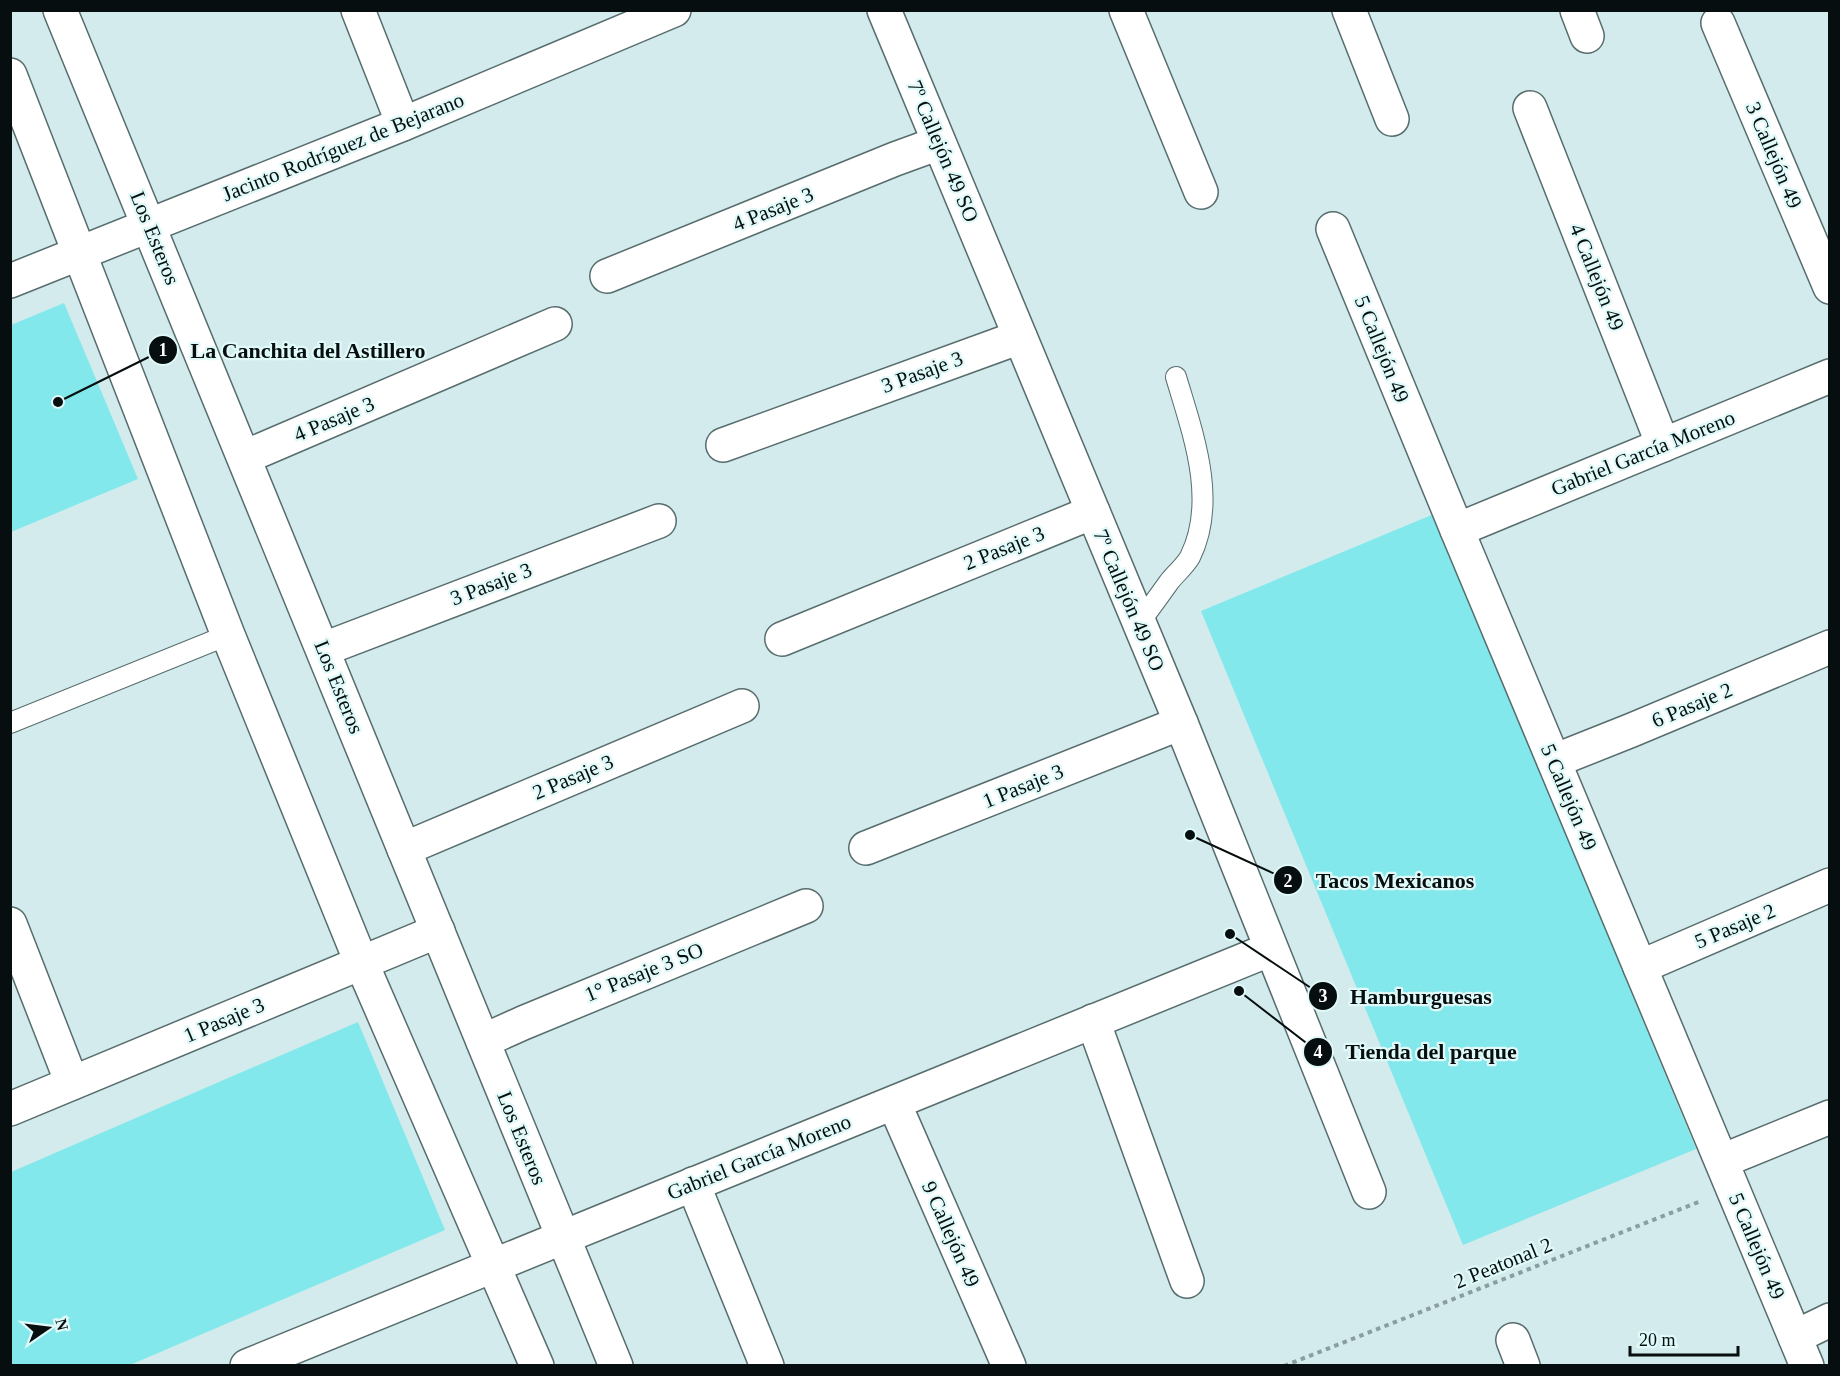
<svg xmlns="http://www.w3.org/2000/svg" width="1840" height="1376" viewBox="0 0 1840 1376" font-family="'Times New Roman',serif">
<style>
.park{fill:#82e8eb}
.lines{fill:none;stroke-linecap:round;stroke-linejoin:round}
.service-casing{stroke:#576c6d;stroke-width:22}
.minor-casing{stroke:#576c6d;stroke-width:36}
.tertiary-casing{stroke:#576c6d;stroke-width:36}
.path{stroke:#8b9e9f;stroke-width:4;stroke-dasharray:4.5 4.5;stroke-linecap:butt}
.service{stroke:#fff;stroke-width:20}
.minor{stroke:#fff;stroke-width:33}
.tertiary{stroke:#fff;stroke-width:33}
.labels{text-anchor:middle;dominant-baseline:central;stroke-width:4.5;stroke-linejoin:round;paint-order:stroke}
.street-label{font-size:21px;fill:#060e0f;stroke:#e0f9f9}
.leader{fill:none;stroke:#060e0f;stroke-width:2}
.callout-dot{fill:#060e0f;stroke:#e0f9f9;stroke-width:2}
.mark-label{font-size:18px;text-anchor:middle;font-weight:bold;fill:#fff}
.callout-label{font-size:22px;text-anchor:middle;font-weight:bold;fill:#060e0f;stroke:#e0f9f9;stroke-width:4.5;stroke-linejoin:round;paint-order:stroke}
</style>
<rect width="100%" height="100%" fill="#d3ebec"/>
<!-- park -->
<g class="park">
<path d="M 64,303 L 138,479 L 11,532 L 11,325 Z"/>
<path d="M 1434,514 L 1696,1149 L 1463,1245 L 1201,611 Z"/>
<path d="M 358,1022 L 445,1230 L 130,1365 L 11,1365 L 11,1172 Z"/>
</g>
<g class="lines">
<!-- service casing -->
<g class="service-casing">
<g id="service">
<path d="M 1139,623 C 1149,610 1159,596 1169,582 C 1175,574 1185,566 1190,557 C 1218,501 1193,434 1176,377"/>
<path d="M 10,723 L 228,635"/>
</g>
</g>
<!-- minor casing -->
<g class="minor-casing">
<g id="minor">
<path d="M 358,10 L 403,124"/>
<path d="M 884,10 L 1181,723 L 1369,1192"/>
<path d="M 1126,10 L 1201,192"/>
<path d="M 1349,10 L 1392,119"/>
<path d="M 1577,10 L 1587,36"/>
<path d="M 1718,23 L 1830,287"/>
<path d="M 1530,108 L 1663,445"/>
<path d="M 1333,229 L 1457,530 L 1807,1366"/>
<path d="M 607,276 L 895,159 L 939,143"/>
<path d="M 10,281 L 403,124 L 674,10"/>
<path d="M 723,445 L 1020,337"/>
<path d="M 245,457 L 555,324"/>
<path d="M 1457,530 L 1830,376"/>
<path d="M 782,639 L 1093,512"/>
<path d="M 324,649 L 659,521"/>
<path d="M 1554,761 L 1632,730 L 1830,647"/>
<path d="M 866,848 L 1181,723"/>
<path d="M 404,849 L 742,706"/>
<path d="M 10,924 L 72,1083"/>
<path d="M 1640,967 L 1830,885"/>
<path d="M 1093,1021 L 1187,1281"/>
<path d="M 483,1041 L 523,1023 L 806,906"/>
<path d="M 894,1103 L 1009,1366"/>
<path d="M 10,1109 L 438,931"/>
<path d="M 1722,1161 L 1830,1117"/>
<path d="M 693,1184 L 767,1366"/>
<path d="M 1795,1337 L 1830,1320"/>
<path d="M 1513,1340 L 1523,1366"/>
<path d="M 247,1366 L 1271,949"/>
</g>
</g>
<!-- tertiary casing -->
<g class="tertiary-casing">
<g id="tertiary">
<path d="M 60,10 C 248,461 431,914 616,1366"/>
<path d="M 10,75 L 228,635 L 361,962 L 537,1366"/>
</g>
</g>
<!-- path -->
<path class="path" d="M 1284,1366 L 1701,1201"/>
<!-- service -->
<use href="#service" class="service"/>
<!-- minor -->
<use href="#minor" class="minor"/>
<!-- tertiary -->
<use href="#tertiary" class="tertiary"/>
</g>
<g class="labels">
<!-- street labels -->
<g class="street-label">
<text transform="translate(343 147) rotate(-22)">Jacinto Rodríguez de Bejarano</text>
<text transform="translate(943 151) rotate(67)">7º Callejón 49 SO</text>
<text transform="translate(1774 155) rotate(67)">3 Callejón 49</text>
<text transform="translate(773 209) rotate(-22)">4 Pasaje 3</text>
<text transform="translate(155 238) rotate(68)">Los Esteros</text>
<text transform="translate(1597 277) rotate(68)">4 Callejón 49</text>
<text transform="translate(1382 349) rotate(68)">5 Callejón 49</text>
<text transform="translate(922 372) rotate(-20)">3 Pasaje 3</text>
<text transform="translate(334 419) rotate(-23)">4 Pasaje 3</text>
<text transform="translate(1643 453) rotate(-22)">Gabriel García Moreno</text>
<text transform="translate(1004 548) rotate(-22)">2 Pasaje 3</text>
<text transform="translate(491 584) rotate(-21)">3 Pasaje 3</text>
<text transform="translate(1129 600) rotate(67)">7º Callejón 49 SO</text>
<text transform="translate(339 687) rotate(68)">Los Esteros</text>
<text transform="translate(1692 705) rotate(-23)">6 Pasaje 2</text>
<text transform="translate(573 777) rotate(-23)">2 Pasaje 3</text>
<text transform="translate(1023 786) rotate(-22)">1 Pasaje 3</text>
<text transform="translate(1569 797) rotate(67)">5 Callejón 49</text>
<text transform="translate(1735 926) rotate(-23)">5 Pasaje 2</text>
<text transform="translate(644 972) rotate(-22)">1° Pasaje 3 SO</text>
<text transform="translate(224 1020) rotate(-23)">1 Pasaje 3</text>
<text transform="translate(522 1138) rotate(68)">Los Esteros</text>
<text transform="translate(759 1157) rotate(-22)">Gabriel García Moreno</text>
<text transform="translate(951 1234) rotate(66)">9 Callejón 49</text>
<text transform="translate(1757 1246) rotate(67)">5 Callejón 49</text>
<text transform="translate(1503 1263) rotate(-22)">2 Peatonal 2</text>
</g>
</g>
<!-- callouts -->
<path class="leader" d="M58 402L163 350M1190 835L1288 880M1230 934L1323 996M1239 991L1318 1052"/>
<g class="callout-dot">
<circle cx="58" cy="402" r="6"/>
<circle cx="1190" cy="835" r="6"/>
<circle cx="1230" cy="934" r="6"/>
<circle cx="1239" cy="991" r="6"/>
<circle cx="163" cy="350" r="15"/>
<circle cx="1288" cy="880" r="15"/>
<circle cx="1323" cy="996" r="15"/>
<circle cx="1318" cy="1052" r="15"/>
</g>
<g class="mark-label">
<text x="163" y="356">1</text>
<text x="1288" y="887">2</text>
<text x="1323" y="1002">3</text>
<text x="1318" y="1058">4</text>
</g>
<g class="callout-label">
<text x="308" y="358">La Canchita del Astillero</text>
<text x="1395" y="888">Tacos Mexicanos</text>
<text x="1421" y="1004">Hamburguesas</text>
<text x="1431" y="1059">Tienda del parque</text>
</g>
<!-- border -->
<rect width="1840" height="1376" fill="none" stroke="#060e0f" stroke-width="24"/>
<!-- north arrow -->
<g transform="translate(48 1328) rotate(76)" stroke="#e0f9f9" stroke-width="4.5" paint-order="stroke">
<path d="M0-4.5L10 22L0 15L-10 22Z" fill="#060e0f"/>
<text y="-9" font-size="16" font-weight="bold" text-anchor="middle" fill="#060e0f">N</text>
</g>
<!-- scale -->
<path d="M1630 1346v9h108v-9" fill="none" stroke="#060e0f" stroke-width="3"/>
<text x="1639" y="1346" font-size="18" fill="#060e0f" stroke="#e0f9f9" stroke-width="4.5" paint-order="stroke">20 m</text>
</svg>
